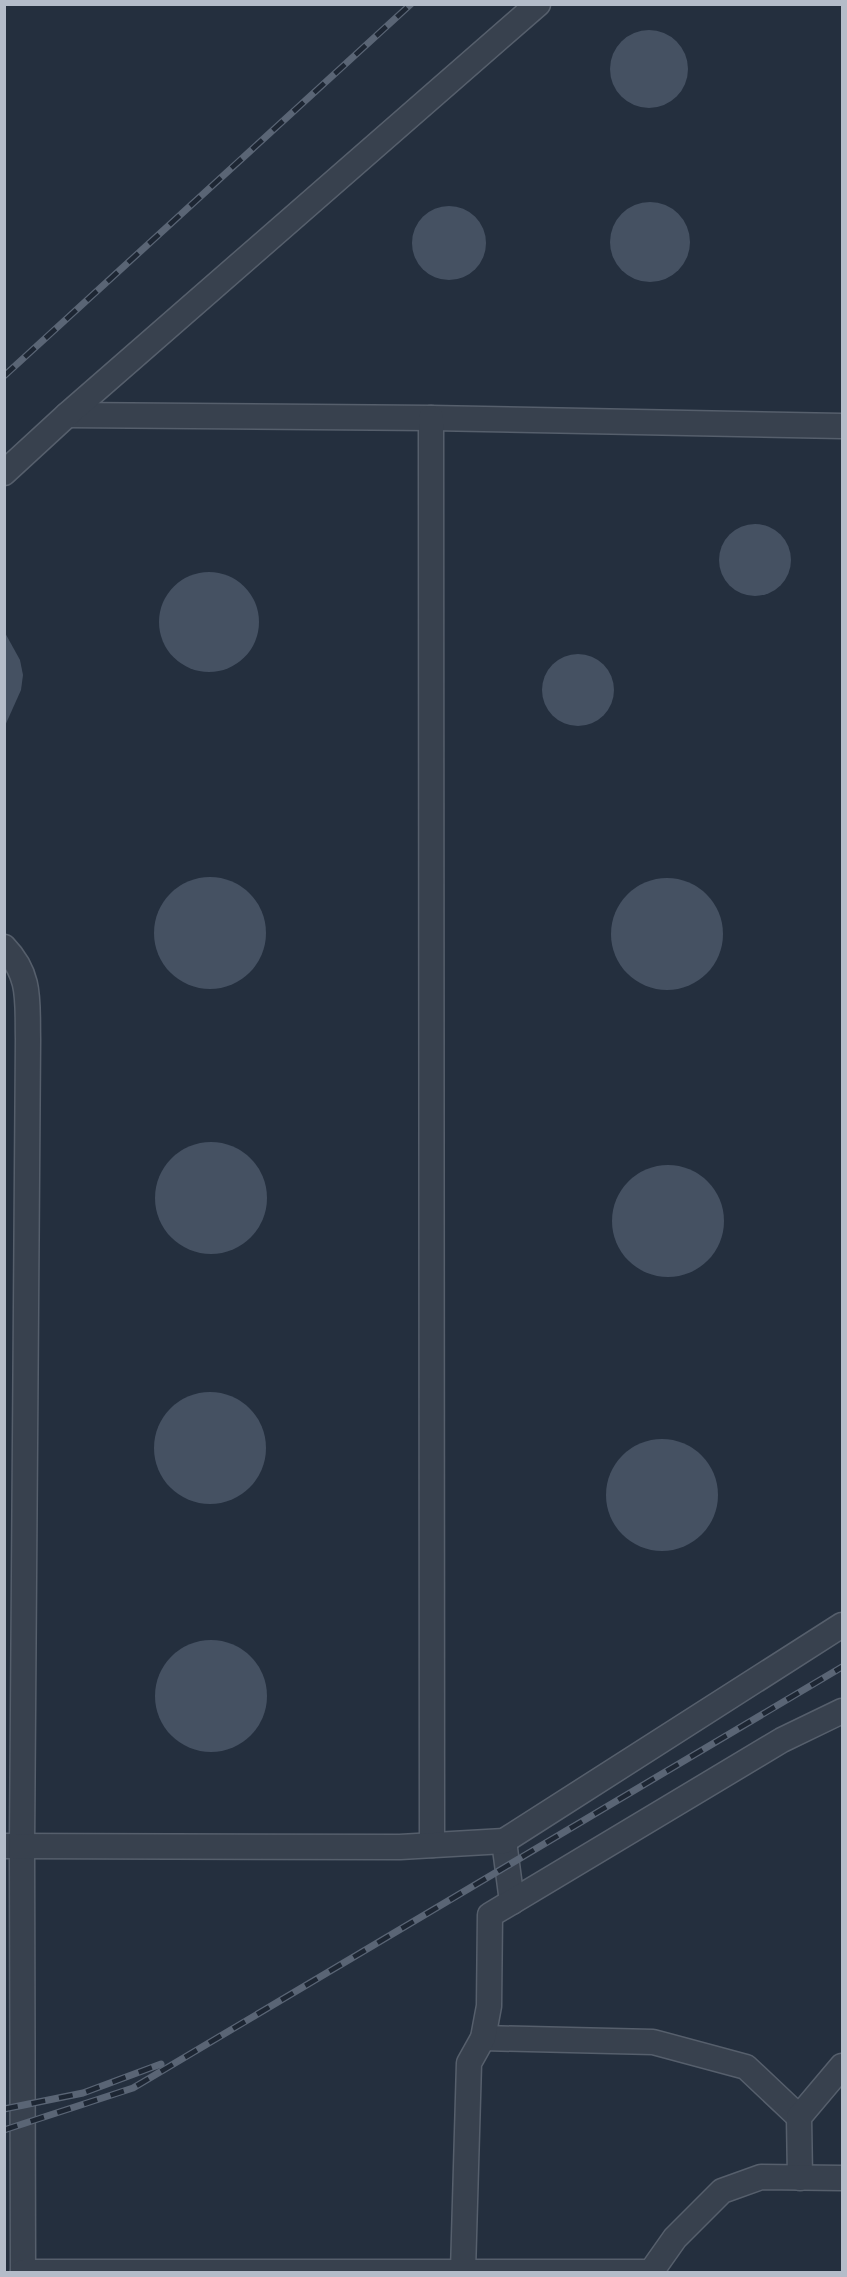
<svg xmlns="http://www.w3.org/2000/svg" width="847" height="2277" viewBox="0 0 847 2277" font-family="Poppins,sans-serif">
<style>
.building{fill:#455162}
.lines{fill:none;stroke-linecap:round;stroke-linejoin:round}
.minor-casing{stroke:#565f6c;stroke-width:27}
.minor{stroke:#38414e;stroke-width:24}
.rail-casing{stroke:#5a6575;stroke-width:7}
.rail{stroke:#1d2633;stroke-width:4.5;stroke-dasharray:14;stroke-linecap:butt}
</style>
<rect width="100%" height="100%" fill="#242f3e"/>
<!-- building -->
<g class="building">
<circle cx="649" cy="69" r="39"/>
<circle cx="650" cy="242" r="40"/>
<circle cx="449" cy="243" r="37"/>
<circle cx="755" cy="560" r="36"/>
<circle cx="209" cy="622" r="50"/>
<path d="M 4,631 L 20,660 L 23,675 L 21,690 L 4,728 Z"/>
<circle cx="578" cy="690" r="36"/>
<circle cx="210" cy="933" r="56"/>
<circle cx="667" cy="934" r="56"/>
<circle cx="211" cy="1198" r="56"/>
<circle cx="668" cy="1221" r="56"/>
<circle cx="210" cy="1448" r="56"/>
<circle cx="662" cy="1495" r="56"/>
<circle cx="211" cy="1696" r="56"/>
</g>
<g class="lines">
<!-- minor casing -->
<g class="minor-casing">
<g id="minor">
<path d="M 67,415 L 431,418 L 842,426"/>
<path d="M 431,418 L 432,1845"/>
<path d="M 4,473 L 67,415 L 538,4"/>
<path d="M 4,947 C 32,976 27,1002 28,1039 L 22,1846 L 23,2272"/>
<path d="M 504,1841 L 512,1902"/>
<path d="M 4,1846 L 400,1847 L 504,1841 L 842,1625"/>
<path d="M 483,2038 L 653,2042 L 746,2067 L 799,2117"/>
<path d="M 800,2178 L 799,2117 L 842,2066"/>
<path d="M 463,2271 L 469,2063 L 483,2038 L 489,2006 L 490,1915 L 782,1740 L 842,1711"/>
<path d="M 23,2272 L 651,2272 L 675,2238 L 722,2191 L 761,2177 L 842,2178"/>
</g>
</g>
<!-- minor -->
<use href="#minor" class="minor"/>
<!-- rail casing -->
<g class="rail-casing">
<g id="rail">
<path d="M 4,376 L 411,4"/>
<path d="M 4,2109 L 83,2093 L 161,2064"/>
<path d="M 4,2130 L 133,2088 L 842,1667"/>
</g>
</g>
<!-- rail -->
<use href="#rail" class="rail"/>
</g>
<!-- border -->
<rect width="847" height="2277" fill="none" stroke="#b4bcc9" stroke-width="12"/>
</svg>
